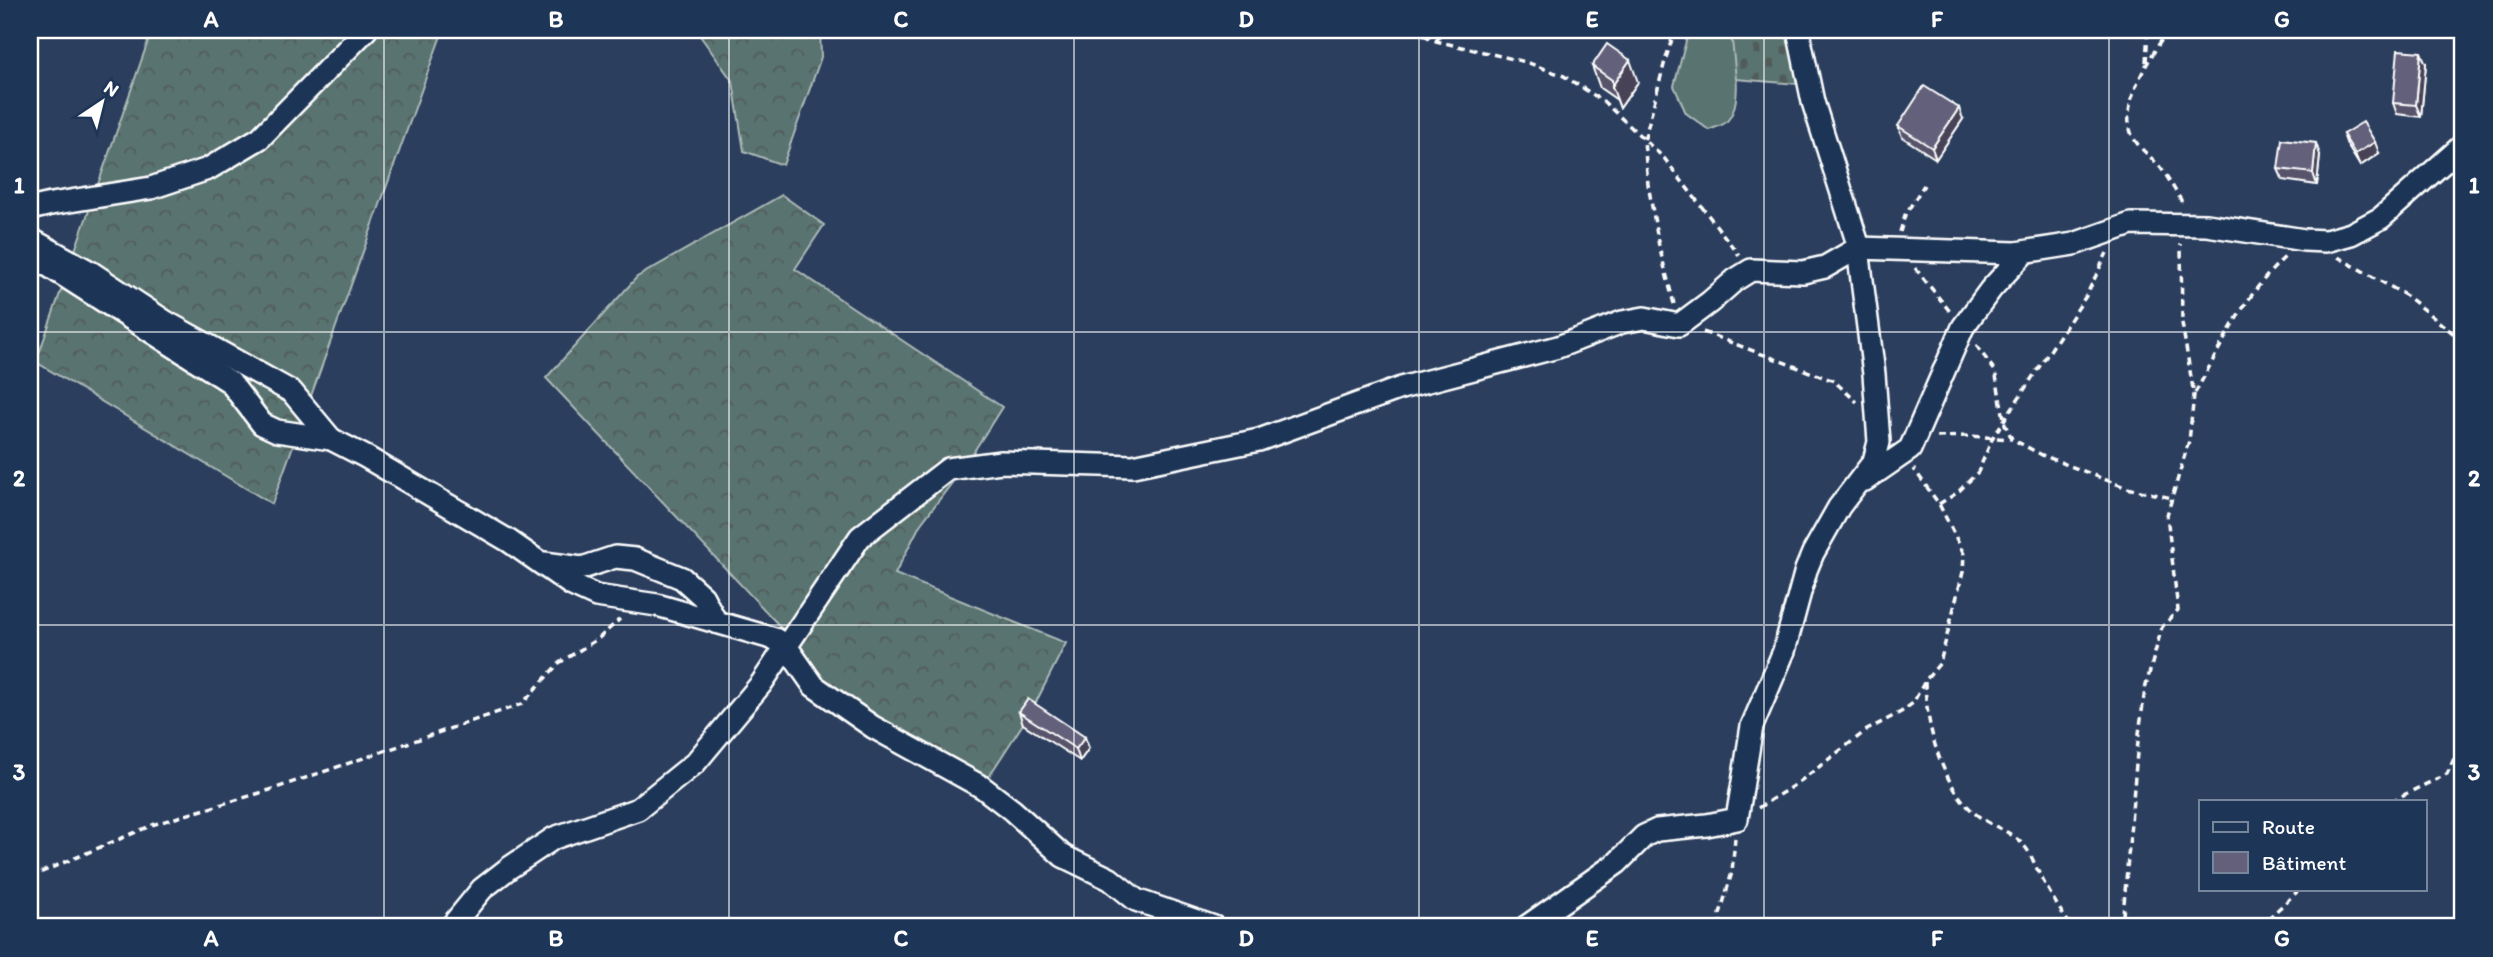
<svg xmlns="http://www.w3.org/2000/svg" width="2493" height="957" viewBox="0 0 2493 957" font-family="Itim,sans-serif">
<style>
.grass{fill:#59736f;stroke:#acb9b7;stroke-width:2}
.forest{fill:url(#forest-crowns);stroke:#acb9b7;stroke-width:2}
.cemetery{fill:url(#cemetery-stones);stroke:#acb9b7;stroke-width:2}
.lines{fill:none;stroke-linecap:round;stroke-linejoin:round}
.street-casing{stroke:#fff;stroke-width:26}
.path{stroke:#fff;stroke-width:3.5;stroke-dasharray:7 5;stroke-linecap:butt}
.street{stroke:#1d3557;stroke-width:21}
.wall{fill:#56536b;stroke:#fff;stroke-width:2}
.shaded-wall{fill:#464357;stroke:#fff;stroke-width:2}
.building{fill:#64607c;stroke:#fff;stroke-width:2}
.grid{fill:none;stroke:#fff;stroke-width:2;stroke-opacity:0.55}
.neatline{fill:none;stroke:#fff;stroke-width:2.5}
.grid-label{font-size:23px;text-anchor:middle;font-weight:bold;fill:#fff}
</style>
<defs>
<pattern id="forest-crowns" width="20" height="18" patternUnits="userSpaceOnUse" patternTransform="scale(1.75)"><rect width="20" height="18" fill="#59736f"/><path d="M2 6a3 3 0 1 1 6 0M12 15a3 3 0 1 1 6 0" fill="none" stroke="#515c5a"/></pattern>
<pattern id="cemetery-stones" width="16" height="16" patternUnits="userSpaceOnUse" patternTransform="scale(1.75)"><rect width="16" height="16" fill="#59736f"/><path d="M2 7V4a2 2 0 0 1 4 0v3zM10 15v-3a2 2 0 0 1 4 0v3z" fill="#515c5a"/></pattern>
</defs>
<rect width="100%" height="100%" fill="#2b3e5e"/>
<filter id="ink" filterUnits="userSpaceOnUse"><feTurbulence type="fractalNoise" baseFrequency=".0143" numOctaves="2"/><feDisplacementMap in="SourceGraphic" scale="14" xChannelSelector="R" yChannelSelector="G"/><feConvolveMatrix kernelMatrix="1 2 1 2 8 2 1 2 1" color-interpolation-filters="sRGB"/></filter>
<g filter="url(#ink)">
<!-- grass -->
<path class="grass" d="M 1689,30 L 1731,30 C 1733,54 1746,105 1725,123 C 1721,126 1713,128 1709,130 L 1686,113 L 1674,86 Z"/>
<!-- forest -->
<g class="forest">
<path d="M 152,30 L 443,30 L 272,504 L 36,362 Z"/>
<path d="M 696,30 L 820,30 L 821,57 L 783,165 L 744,151 L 733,82 Z"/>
<path d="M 782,195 L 824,225 L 795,269 L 1002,407 L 964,467 L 920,525 L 895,574 L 1066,643 L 1032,710 L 982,787 L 814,686 L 791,638 L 546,378 L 637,277 Z"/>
</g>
<!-- cemetery -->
<path class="cemetery" d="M 1731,30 L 1798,30 L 1810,85 L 1736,79 Z"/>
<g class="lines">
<!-- street casing -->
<g class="street-casing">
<g id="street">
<path d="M 30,209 L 51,204 L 151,188 L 208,169 L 260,138 L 366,30"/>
<path d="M 30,239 L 92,273 L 166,322 L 292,392 L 331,439"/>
<path d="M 30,254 L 230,382 L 262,424 L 277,431 L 331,439 L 366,457 L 509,541 L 572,585 L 596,596 L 657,605 L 775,639 L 786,646 L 814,686 L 873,727 L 982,787 L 1012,810 L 1063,856 L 1110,879 L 1136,900 L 1214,927"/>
<path d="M 1865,480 L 1910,449 L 1963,327 L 1991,289 L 2025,252"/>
<path d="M 544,563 L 582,568 L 615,557 L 635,559 L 682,578 L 703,597 L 716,622"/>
<path d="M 451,927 L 482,889 L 509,868 L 554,838 L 638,809 L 695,763 L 761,684 L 860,537 L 948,469 L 1001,462 L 1133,466 L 1259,440 L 1401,388 L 1558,347 L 1622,322 L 1644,318 L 1679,325 L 1710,302 L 1735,280 L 1751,270 L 1803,272 L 1825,267 L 1858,248 L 2016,253 L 2074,244 L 2131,224 L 2207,225 L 2304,240 L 2326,241 L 2351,234 L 2381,218 L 2463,145"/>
<path d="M 1526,927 L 1617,863 L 1644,836 L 1657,830 L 1707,825 L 1737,819 L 1752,726 L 1784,651 L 1806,570 L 1813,553 L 1839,507 L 1874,461 L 1879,442 L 1874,374 L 1857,241 L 1813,102 L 1798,30"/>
</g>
</g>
<!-- path -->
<g class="path">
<path d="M 1162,30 C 1186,36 1210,39 1234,30"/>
<path d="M 1413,30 L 1436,41 L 1526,62 L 1564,76 L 1603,101 L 1664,158 L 1739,255"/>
<path d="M 2168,30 C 2152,55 2122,98 2130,129 C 2134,146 2150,155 2160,167 C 2168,177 2174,189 2181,200 L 2181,205"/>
<path d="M 1436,41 L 1444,30"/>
<path d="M 2146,62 L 2148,30"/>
<path d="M 1900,232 L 1905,215 L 1924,185"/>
<path d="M 2338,257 L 2405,295 L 2463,341"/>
<path d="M 1915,268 L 1952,314"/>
<path d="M 1674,304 L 1659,246 L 1648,184 L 1644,141 L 1665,61 L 1675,30"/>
<path d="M 1703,332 L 1834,381 L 1857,402"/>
<path d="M 1976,345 L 1995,371 L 2005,424 L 2012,439 L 2042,455 L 2127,488 L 2172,498"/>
<path d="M 2195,393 C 2222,345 2244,295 2285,257"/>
<path d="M 1937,437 L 1969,436 L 2012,439"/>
<path d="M 1939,504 L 1957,493 L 1978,472 L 1993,437 L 2086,296 L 2107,253"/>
<path d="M 1925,682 C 1926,725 1941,786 1977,815 C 1992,827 2013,831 2026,848 C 2032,856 2036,868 2041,877 C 2051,895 2060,911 2072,927"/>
<path d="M 2391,801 L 2447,774 L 2463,739"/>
<path d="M 1758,808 L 1799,782 L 1867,730 L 1901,712 L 1913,703 L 1925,681 L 1940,663 L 1963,572 L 1964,554 L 1939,504 L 1914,469"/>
<path d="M 30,877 L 155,824 L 270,790 L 522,704 L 559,663 L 599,638 L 620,619"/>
<path d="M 1721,927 L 1720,914 L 1732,872 L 1735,838"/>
<path d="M 2122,927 L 2138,741 L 2145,689 L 2162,627 L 2178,610 L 2167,515 L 2189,441 L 2194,395 L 2182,323 L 2181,244"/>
<path d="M 2259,927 L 2300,889"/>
</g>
<!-- street -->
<use href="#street" class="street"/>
</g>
<!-- wall -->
<g class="wall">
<path d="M 2426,64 L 2421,117 L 2397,114 L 2393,103 Z"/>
<path d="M 1592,66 L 1638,82 L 1620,108 L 1617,100 L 1600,88 Z"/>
<path d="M 1963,119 L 1936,159 L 1902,137 L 1898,126 Z"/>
<path d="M 2343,134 L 2379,153 L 2360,166 L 2347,145 Z"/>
<path d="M 2320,155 L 2317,185 L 2283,180 L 2278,169 Z"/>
<path d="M 1019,712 L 1089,748 L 1080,761 L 1023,724 Z"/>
</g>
<!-- shaded-wall -->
<g class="shaded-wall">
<path d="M 2421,52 L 2426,64 L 2421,117 L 2416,105 Z"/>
<path d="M 1630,60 L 1638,82 L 1620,108 L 1612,86 Z"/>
<path d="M 1959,108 L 1963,119 L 1936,159 L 1932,148 Z"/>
<path d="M 2375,142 L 2379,153 L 2360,166 L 2355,154 Z"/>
<path d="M 2316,143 L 2320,155 L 2317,185 L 2313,173 Z"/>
<path d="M 1085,737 L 1089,748 L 1080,761 L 1076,749 Z"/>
</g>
<!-- building -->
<g class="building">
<path d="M 1607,44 L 1630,60 L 1612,86 L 1612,80 L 1592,66 Z"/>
<path d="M 2398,50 L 2421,52 L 2416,105 L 2393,103 Z"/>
<path d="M 1924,86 L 1959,108 L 1932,148 L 1898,126 Z"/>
<path d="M 2363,122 L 2375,142 L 2355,154 L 2343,134 Z"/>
<path d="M 2282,139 L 2316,143 L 2313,173 L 2278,169 Z"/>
<path d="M 1028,699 L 1085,737 L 1076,749 L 1019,712 Z"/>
</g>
</g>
<!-- grid -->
<path class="grid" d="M 384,30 L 384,927M 729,30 L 729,927M 1074,30 L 1074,927M 1419,30 L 1419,927M 1764,30 L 1764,927M 2109,30 L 2109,927M 30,332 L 2463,332M 30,625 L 2463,625"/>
<!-- margin -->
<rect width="2493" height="957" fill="none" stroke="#1d3557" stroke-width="77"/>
<!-- legend -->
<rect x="2199" y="800" width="228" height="91" fill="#1d3557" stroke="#77869a" stroke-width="2"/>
<rect x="2213" y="822" width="35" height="10" fill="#1d3557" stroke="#77869a" stroke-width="2"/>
<text x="2262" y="834" font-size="21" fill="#ffffff">Route</text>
<rect x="2213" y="852" width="35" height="21" fill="#64607c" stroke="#77869a" stroke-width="2"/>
<text x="2262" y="870" font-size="21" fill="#ffffff">Bâtiment</text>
<!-- north arrow -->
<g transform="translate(102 102) rotate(35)" stroke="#1d3557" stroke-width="5" paint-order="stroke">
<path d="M0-5L12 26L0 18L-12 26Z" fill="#ffffff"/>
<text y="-10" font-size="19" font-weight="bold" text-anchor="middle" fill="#ffffff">N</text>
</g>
<rect x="38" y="38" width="2416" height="880" class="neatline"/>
<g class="grid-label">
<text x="211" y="27">A</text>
<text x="556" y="27">B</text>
<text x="901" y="27">C</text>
<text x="1246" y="27">D</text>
<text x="1592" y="27">E</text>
<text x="1937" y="27">F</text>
<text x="2282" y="27">G</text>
<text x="19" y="193">1</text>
<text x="2474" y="193">1</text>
<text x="19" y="486">2</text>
<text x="2474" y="486">2</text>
<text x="19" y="780">3</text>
<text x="2474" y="780">3</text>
<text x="211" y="946">A</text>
<text x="556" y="946">B</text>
<text x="901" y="946">C</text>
<text x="1246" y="946">D</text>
<text x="1592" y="946">E</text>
<text x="1937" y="946">F</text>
<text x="2282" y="946">G</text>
</g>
</svg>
